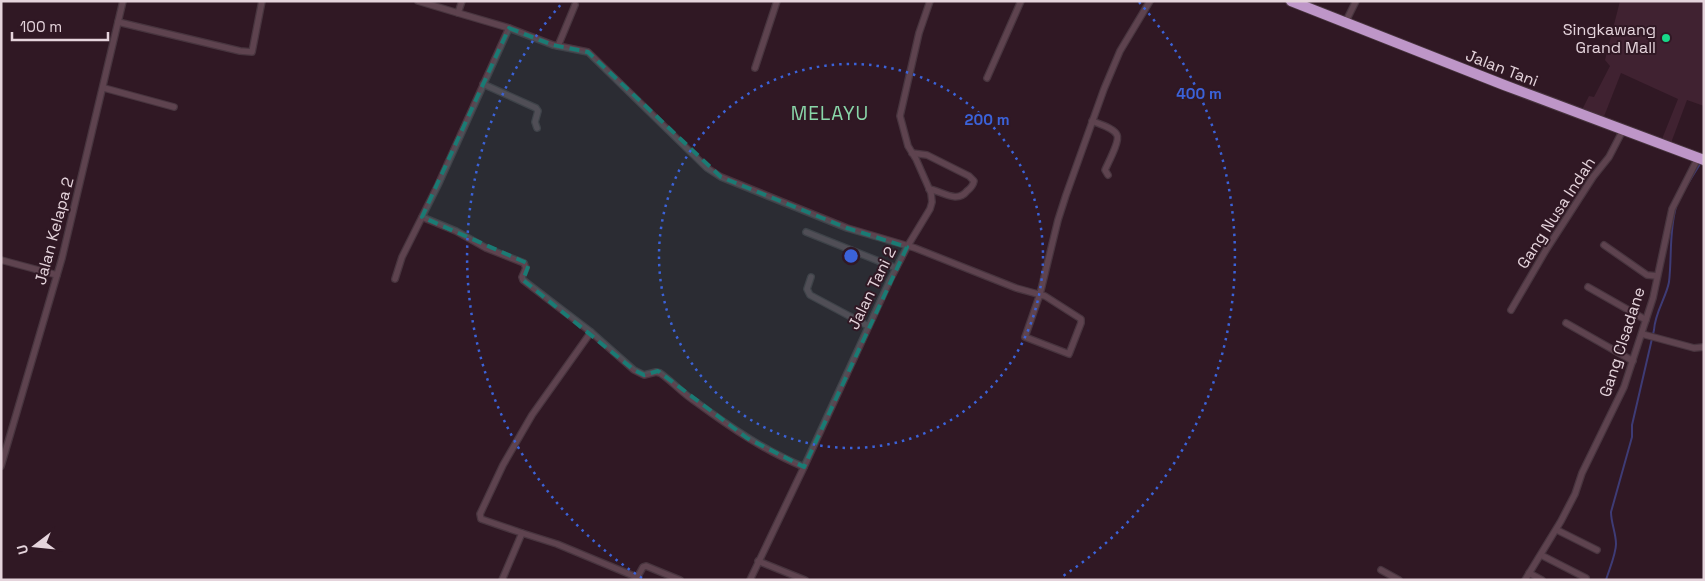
<svg xmlns="http://www.w3.org/2000/svg" width="1705" height="581" viewBox="0 0 1705 581" font-family="'Space Grotesk',sans-serif">
<style>
.built{fill:#402231}
.lines{fill:none;stroke-linecap:round;stroke-linejoin:round}
.stream{stroke:#3e3b75;stroke-width:2}
.minor-casing{stroke:#48353f;stroke-width:8}
.trunk-casing{stroke:#48353f;stroke-width:12}
.minor{stroke:#5e434f;stroke-width:5.5}
.trunk{stroke:#be96c8;stroke-width:10}
.marked{fill:#1a7b74;fill-opacity:0.2;stroke:#1a7b74;stroke-width:4;stroke-dasharray:10 6;stroke-linejoin:round}
.ring{fill:none;stroke:#3b62d9;stroke-width:2.5;stroke-dasharray:2.5 5}
.poi-dot{fill:#17d989;stroke:#301824;stroke-width:2}
.labels{text-anchor:middle;dominant-baseline:central;stroke-width:4;stroke-linejoin:round;paint-order:stroke}
.poi-label{font-size:16px;fill:#e5d4dc;stroke:#301824;text-anchor:end}
.street-label{font-size:16px;fill:#e5d4dc;stroke:#301824}
.quarter-label{font-size:19px;letter-spacing:1px;fill:#89d6a9;stroke:#301824}
.centre{fill:#3b62d9;stroke:#301824;stroke-width:2.5}
.ring-label{font-size:15px;text-anchor:middle;font-weight:bold;fill:#3b62d9;stroke:#301824;stroke-width:4;stroke-linejoin:round;paint-order:stroke}
</style>
<rect width="100%" height="100%" fill="#301824"/>
<!-- built -->
<path class="built" d="M 1620,1 L 1704,1 L 1704,106 L 1687,100 L 1671,143 L 1662,139 L 1678,99 L 1621,73 L 1603,119 L 1582,110 L 1589,96 L 1594,97 L 1610,66 L 1605,60 Z"/>
<g class="lines">
<!-- stream -->
<g class="stream">
<path d="M 1687,185 L 1700,164"/>
<path d="M 1606,580 C 1609,570 1616,554 1616,544 C 1616,533 1611,523 1611,512 L 1632,437 L 1632,425 L 1654,330 C 1655,312 1666,298 1669,282 C 1672,257 1669,231 1676,207"/>
</g>
<!-- minor casing -->
<g class="minor-casing">
<g id="minor">
<path d="M 418,1 L 458,13 L 462,1"/>
<path d="M 458,13 L 509,28"/>
<path d="M 118,22 L 240,51 L 252,52 L 262,1"/>
<path d="M 1345,23 L 1356,1"/>
<path d="M 558,46 L 575,5"/>
<path d="M 755,68 L 777,1"/>
<path d="M 987,78 L 1021,1"/>
<path d="M 483,84 L 536,108 L 538,111 L 535,122 L 537,128"/>
<path d="M 104,88 L 174,107"/>
<path d="M 1092,121 C 1099,124 1114,128 1117,135 C 1120,141 1108,163 1105,170 L 1108,175"/>
<path d="M 912,153 L 927,155 L 969,176 L 974,181 C 973,186 971,188 967,191 C 957,204 942,191 929,189"/>
<path d="M 422,217 L 456,231 L 486,248 L 524,263 L 526,268 L 522,277 L 523,280 L 591,332 L 634,370 L 644,375 L 656,372 L 660,373 C 673,382 683,394 696,402 C 730,427 765,451 804,467"/>
<path d="M 806,232 L 896,268"/>
<path d="M 1604,245 L 1647,275 L 1657,276"/>
<path d="M 1,260 L 57,275"/>
<path d="M 811,277 L 807,289 L 810,295 L 868,326"/>
<path d="M 395,279 L 402,257 L 438,185 L 509,28 L 553,45 L 588,52 L 707,168 L 721,177 L 847,228 L 915,248 L 1016,288 L 1045,296 L 1081,319 L 1081,323 L 1069,354 L 1025,337 L 1040,294 L 1058,220 L 1066,195 L 1104,89 L 1120,51 L 1150,1"/>
<path d="M 1588,287 L 1646,320"/>
<path d="M 1511,310 L 1546,250 L 1593,177 L 1609,157 L 1623,130"/>
<path d="M 1566,323 L 1633,361"/>
<path d="M 1642,334 L 1694,348 L 1704,347"/>
<path d="M 1,466 L 62,258 L 123,1"/>
<path d="M 1557,530 L 1597,550"/>
<path d="M 522,533 L 481,519 L 480,514 L 503,465 L 532,415 L 591,332"/>
<path d="M 1541,555 L 1586,578"/>
<path d="M 758,561 L 805,580"/>
<path d="M 1381,570 L 1399,580"/>
<path d="M 1529,573 L 1542,580"/>
<path d="M 502,580 L 522,533 L 557,544 L 634,576 L 638,576 L 643,567 L 646,566 L 680,580"/>
<path d="M 750,580 L 804,467 L 890,280 L 907,247 L 930,209 L 932,202 L 931,193 L 916,159 L 908,146 L 900,116 L 919,33 L 930,1"/>
<path d="M 1525,580 L 1561,521 L 1575,494 L 1582,473 L 1624,387 L 1653,298 L 1672,209 L 1698,158"/>
</g>
</g>
<!-- trunk casing -->
<g class="trunk-casing">
<path id="trunk" d="M 1291,1 L 1504,85 L 1704,160"/>
</g>
<!-- minor -->
<use href="#minor" class="minor"/>
<!-- trunk -->
<use href="#trunk" class="trunk"/>
</g>
<!-- marked area -->
<path class="marked" d="M 509,28 L 553,45 L 588,52 L 721,177 L 847,228 L 907,247 L 804,467 L 747,438 L 658,371 L 644,375 L 634,370 L 523,280 L 529,264 L 422,217 Z"/>
<!-- distance rings -->
<g class="ring">
<circle cx="851" cy="256" r="192"/>
<path d="M642 578A384 384 0 0 1 563 2M1139 2A384 384 0 0 1 1060 578"/>
</g>
<!-- markers -->
<circle class="poi-dot" cx="1666" cy="38" r="5"/>
<g class="labels">
<!-- poi labels -->
<g class="poi-label">
<text x="1656" y="29">Singkawang<tspan x="1656" dy="18">Grand Mall</tspan></text>
</g>
<!-- street labels -->
<g class="street-label">
<text transform="translate(1502 68) rotate(21)">Jalan Tani</text>
<text transform="translate(1556 213) rotate(-57)">Gang Nusa Indah</text>
<text transform="translate(54 231) rotate(-75)">Jalan Kelapa 2</text>
<text transform="translate(872 288) rotate(-64)">Jalan Tani 2</text>
<text transform="translate(1622 342) rotate(-72)">Gang CIsadane</text>
</g>
<!-- quarter labels -->
<g class="quarter-label">
<text x="830" y="113">MELAYU</text>
</g>
</g>
<circle cx="851" cy="256" r="8" class="centre"/>
<g class="ring-label">
<text x="1199" y="99">400 m</text>
<text x="987" y="125">200 m</text>
</g>
<!-- border -->
<rect width="1705" height="581" fill="none" stroke="#e5d4dc" stroke-width="5"/>
<!-- north arrow -->
<g transform="translate(35 546) rotate(254)" stroke="#301824" stroke-width="4" paint-order="stroke">
<path d="M0-4L9 19L0 12L-9 19Z" fill="#e5d4dc"/>
<text y="-8" font-size="14" font-weight="bold" text-anchor="middle" fill="#e5d4dc">U</text>
</g>
<!-- scale -->
<path d="M12 32v8h96v-8" fill="none" stroke="#e5d4dc" stroke-width="2.5"/>
<text x="20" y="32" font-size="15" fill="#e5d4dc" stroke="#301824" stroke-width="4" paint-order="stroke">100 m</text>
</svg>
